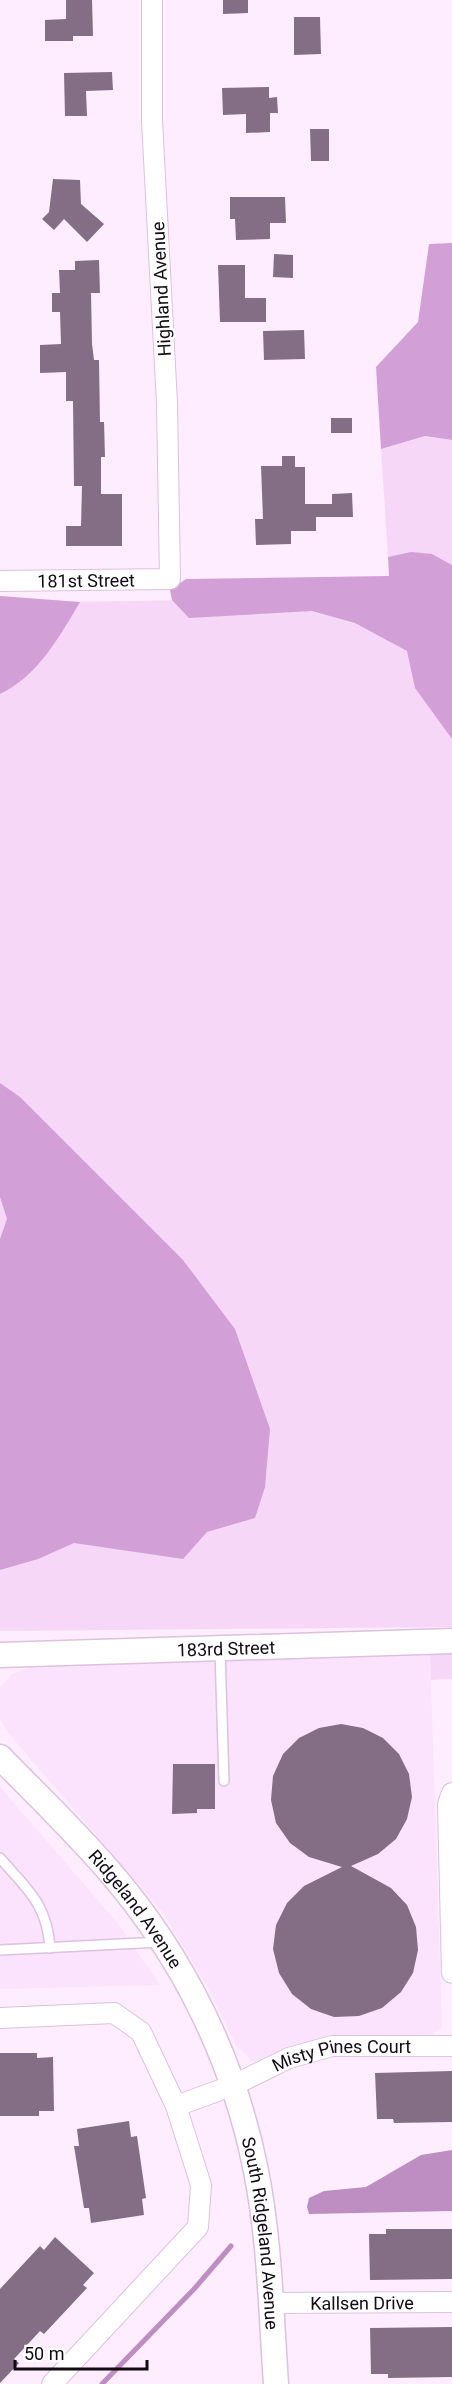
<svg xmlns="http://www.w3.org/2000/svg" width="452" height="2384" viewBox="0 0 452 2384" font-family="Roboto,sans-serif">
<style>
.built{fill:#fbe2fd}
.green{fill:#f6d7f8}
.forest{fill:#d2a0d6}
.water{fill:#be8dc2}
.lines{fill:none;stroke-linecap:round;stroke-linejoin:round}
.stream{stroke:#be8dc2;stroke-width:5}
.building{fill:#846e86}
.service-casing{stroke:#dbc2dd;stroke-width:12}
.minor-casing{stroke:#dbc2dd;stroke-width:22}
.tertiary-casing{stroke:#dbc2dd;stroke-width:27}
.service{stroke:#fff;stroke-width:9}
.minor{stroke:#fff;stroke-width:20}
.tertiary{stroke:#fff;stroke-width:24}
.labels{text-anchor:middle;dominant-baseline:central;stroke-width:5;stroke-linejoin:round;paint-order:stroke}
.street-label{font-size:18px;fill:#130b14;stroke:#fff}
</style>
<rect width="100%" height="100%" fill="#fdedfe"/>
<!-- built -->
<g class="built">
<path d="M 430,1653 L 442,2027 L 429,2036 L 317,2038 L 274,2059 L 252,2061 L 236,2045 L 207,1986 L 164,1914 L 10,1735 L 0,1719 L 0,1688 L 12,1674 L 33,1666 Z"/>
<path d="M 0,1787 L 118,1924 L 160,1985 L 0,1989 Z"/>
</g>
<!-- green -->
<g class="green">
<path d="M 425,436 L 452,440 L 452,565 C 427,550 416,551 388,557 L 381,449 Z"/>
<path d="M 452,596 L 452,1627 L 0,1631 L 0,603 Z"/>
<path d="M 452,1652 L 452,1679 L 431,1680 L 430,1653 Z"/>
</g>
<!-- forest -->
<g class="forest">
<path d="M 452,243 L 452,440 L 425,436 L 381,449 L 376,367 L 418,322 L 429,244 Z"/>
<path d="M 411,552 L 432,554 L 452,565 L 452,739 L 415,688 L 407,651 L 355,623 L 312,611 L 189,618 L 172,600 L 170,590 L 186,579 L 389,576 L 388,557 Z"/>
<path d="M 0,596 L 80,602 C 60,636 37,677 0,694 Z"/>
<path d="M 0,1083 L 20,1097 L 183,1260 L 235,1329 L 270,1429 L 265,1487 L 255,1518 L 207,1532 L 183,1559 L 74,1543 L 38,1559 L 0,1570 L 0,1239 L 7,1219 L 0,1197 Z"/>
</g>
<!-- water -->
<path class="water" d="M 452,2150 L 452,2211 L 309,2214 L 307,2207 L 309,2198 L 324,2191 L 366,2187 L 421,2155 Z"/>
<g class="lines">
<!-- stream -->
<path class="stream" d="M 102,2384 L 195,2288 L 231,2246"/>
</g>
<!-- building -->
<g class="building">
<path d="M 66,0 L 92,0 L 93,36 L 73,36 L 73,41 L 45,41 L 45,20 L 66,19 Z"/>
<path d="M 223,0 L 248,0 L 248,13 L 223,14 Z"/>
<path d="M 294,17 L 320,17 L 321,54 L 294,55 Z"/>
<path d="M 112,72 L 113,90 L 86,91 L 87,116 L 65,116 L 64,73 Z"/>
<path d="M 269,87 L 269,98 L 277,97 L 278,113 L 270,113 L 270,132 L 246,133 L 246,114 L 223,115 L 222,88 Z"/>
<path d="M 310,129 L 329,129 L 329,161 L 311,161 Z"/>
<path d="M 53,179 L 80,180 L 81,204 L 104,224 L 87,242 L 64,219 L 54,230 L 42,219 L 49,212 Z"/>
<path d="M 230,197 L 285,197 L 286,223 L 270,223 L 270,239 L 236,240 L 235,219 L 230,219 Z"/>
<path d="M 274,254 L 293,255 L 293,278 L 273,277 Z"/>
<path d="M 99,260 L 100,293 L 91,293 L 92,344 L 94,360 L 99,360 L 100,422 L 104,422 L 105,457 L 101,457 L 101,494 L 122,494 L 122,546 L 66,546 L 66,526 L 81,526 L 82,486 L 74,486 L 73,401 L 66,401 L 66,372 L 40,373 L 40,345 L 61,344 L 60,312 L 52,312 L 52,293 L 60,293 L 59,270 L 75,270 L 75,261 Z"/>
<path d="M 218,265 L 245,265 L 245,298 L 266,298 L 266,322 L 220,322 Z"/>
<path d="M 304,330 L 305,359 L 264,360 L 263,331 Z"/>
<rect x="331" y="418" width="21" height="15"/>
<path d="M 282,456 L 295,456 L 295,467 L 305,467 L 305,504 L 332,504 L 332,494 L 352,493 L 353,517 L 316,517 L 316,531 L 291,531 L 291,544 L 256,545 L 255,519 L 263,519 L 261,466 L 282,466 Z"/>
<path d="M 341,1724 L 363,1728 L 383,1738 L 399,1754 L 409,1774 L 412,1797 L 407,1819 L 396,1839 L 378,1854 L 351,1866 L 391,1888 L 407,1905 L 416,1927 L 418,1950 L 413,1973 L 401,1992 L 382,2008 L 359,2016 L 334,2017 L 311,2009 L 292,1994 L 279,1973 L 273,1949 L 276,1925 L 287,1903 L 304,1886 L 342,1867 L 309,1857 L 290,1843 L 276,1823 L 271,1800 L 273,1776 L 283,1754 L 299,1738 L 319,1728 Z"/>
<path d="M 173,1764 L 215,1764 L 215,1809 L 197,1809 L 197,1813 L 172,1814 Z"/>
<path d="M 0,2053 L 37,2053 L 37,2058 L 53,2057 L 54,2111 L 39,2111 L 39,2116 L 0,2116 Z"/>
<path d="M 452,2071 L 452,2122 L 394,2123 L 393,2119 L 377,2119 L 375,2073 Z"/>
<path d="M 129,2121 L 131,2137 L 137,2136 L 146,2198 L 142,2199 L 144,2215 L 91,2223 L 89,2208 L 84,2208 L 74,2146 L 79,2146 L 77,2129 Z"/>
<path d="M 386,2229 L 452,2229 L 452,2279 L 370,2280 L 369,2234 L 386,2234 Z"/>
<path d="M 55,2237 L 94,2273 L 83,2285 L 87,2288 L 44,2334 L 40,2331 L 14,2359 L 19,2363 L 0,2383 L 0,2289 L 40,2246 L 44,2250 Z"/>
<path d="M 452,2327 L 452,2377 L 388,2378 L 388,2374 L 371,2374 L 370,2328 Z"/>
</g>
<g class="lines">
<!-- service casing -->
<g class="service-casing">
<g id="service">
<path d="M 220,1650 L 224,1781"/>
<path d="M 0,1858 C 28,1890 47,1904 50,1948"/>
<path d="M 0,1950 L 161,1942"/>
</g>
</g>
<!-- minor casing -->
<g class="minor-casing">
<g id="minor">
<path id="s1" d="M 0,581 L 170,579 L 167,403 L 152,121 L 152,0"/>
<path d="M 452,1793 L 448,1804 L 452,1973"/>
<path d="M 0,2018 L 114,2013 L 141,2032 L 176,2106 L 201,2185 L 198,2227 L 52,2384"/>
<path id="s2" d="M 176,2106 L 234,2085 L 289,2058 L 332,2046 L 452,2046"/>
<path id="s3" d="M 270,2303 L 452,2302"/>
</g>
</g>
<!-- tertiary casing -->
<g class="tertiary-casing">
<g id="tertiary">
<path id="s4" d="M 0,1655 L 452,1641"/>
<path id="s5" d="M 0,1757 C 37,1795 76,1832 110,1872 C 184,1958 234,2060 256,2171 C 270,2241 271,2313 276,2384"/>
</g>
</g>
<!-- service -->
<use href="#service" class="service"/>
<!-- minor -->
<use href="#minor" class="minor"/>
<!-- tertiary -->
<use href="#tertiary" class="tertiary"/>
</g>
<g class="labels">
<!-- street labels -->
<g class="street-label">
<text transform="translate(161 289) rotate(-93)">Highland Avenue</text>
<text stroke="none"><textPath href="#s1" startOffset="86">181st Street</textPath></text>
<text stroke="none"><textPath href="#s4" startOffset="226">183rd Street</textPath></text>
<text stroke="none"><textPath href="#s5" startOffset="204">Ridgeland Avenue</textPath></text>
<text stroke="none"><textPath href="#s2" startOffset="176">Misty Pines Court</textPath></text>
<text stroke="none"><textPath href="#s5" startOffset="558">South Ridgeland Avenue</textPath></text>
<text stroke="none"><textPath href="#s3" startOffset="92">Kallsen Drive</textPath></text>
</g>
</g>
<!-- scale -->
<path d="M15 2360v9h132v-9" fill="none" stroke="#130b14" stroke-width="3"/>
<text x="24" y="2360" font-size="18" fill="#130b14" stroke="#ffffff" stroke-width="4.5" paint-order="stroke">50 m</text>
</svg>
